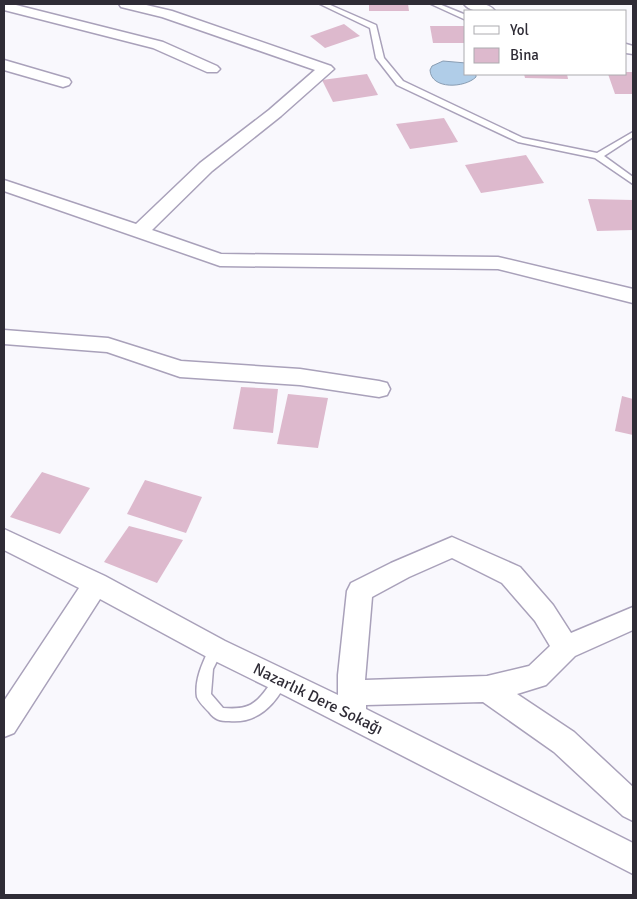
<svg xmlns="http://www.w3.org/2000/svg" width="637" height="899" viewBox="0 0 637 899" font-family="Signika,sans-serif">
<style>
.water{fill:#b0cde8;stroke:#899db3}
.building{fill:#ddb9cd}
.lines{fill:none;stroke-linecap:round;stroke-linejoin:round}
.lane-casing{stroke:#a9a1ba;stroke-width:3}
.street-casing{stroke:#a9a1ba;stroke-width:3}
.lane{fill:#fff;fill-rule:evenodd}
.street{fill:#fff;fill-rule:evenodd}
.labels{text-anchor:middle;dominant-baseline:central;stroke-width:4;stroke-linejoin:round;paint-order:stroke}
.near-street-label{font-size:16px;fill:#2f2c36;stroke:#fff}
</style>
<rect width="100%" height="100%" fill="#f9f8fd"/>
<!-- water -->
<path class="water" d="M 443,61 L 466,63 L 466,74 L 476,74 L 476,77 C 465,88 431,90 430,70 L 432,66 Z"/>
<!-- building -->
<g class="building">
<path d="M 369,4 L 408,4 L 409,11 L 369,11 Z"/>
<path d="M 344,24 L 360,36 L 325,48 L 310,36 Z"/>
<path d="M 430,26 L 466,26 L 466,43 L 433,43 Z"/>
<path d="M 626,72 L 633,72 L 633,94 L 615,94 L 608,74 Z"/>
<path d="M 367,74 L 378,95 L 333,102 L 322,80 Z"/>
<path d="M 524,74 L 567,74 L 568,79 L 525,78 Z"/>
<path d="M 444,118 L 458,142 L 410,149 L 396,124 Z"/>
<path d="M 526,155 L 544,183 L 481,193 L 465,165 Z"/>
<path d="M 588,199 L 633,200 L 633,230 L 597,231 Z"/>
<path d="M 241,387 L 278,389 L 273,433 L 233,429 Z"/>
<path d="M 288,394 L 328,398 L 318,448 L 277,444 Z"/>
<path d="M 622,396 L 633,399 L 633,435 L 615,431 Z"/>
<path d="M 42,472 L 90,488 L 60,534 L 10,517 Z"/>
<path d="M 145,480 L 202,497 L 186,533 L 127,514 Z"/>
<path d="M 129,526 L 183,540 L 157,583 L 104,562 Z"/>
</g>
<g class="lines">
<!-- lane casing -->
<g class="lane-casing">
<g id="lane">
<path d="M 320,4 L 328,4 L 376,25 L 384,58 L 403,81 L 523,138 L 597,153 L 633,132 L 633,137 L 604,156 L 633,177 L 633,184 L 595,158 L 518,142 L 397,85 L 376,58 L 370,28 Z"/>
<path d="M 431,4 L 439,4 L 466,15 L 466,20 Z"/>
<path d="M 216,643 L 221,645 L 223,649 L 213,669 L 211,694 L 223,708 C 248,710 256,705 270,684 C 273,679 275,675 281,673 L 286,675 L 288,679 C 276,704 258,724 229,721 C 220,721 215,720 209,712 C 205,708 199,702 197,697 C 194,679 204,660 211,645 Z"/>
</g>
</g>
<!-- street casing -->
<g class="street-casing">
<g id="street">
<path d="M 4,4 L 12,4 L 163,42 L 217,66 L 220,69 L 217,72 L 207,72 L 153,48 L 4,10 Z"/>
<path d="M 119,4 L 142,4 L 172,11 L 331,66 L 334,69 L 281,116 L 212,171 L 152,230 L 221,254 L 498,257 L 633,289 L 633,303 L 498,269 L 220,266 L 4,191 L 4,180 L 136,224 L 200,163 L 269,110 L 315,70 L 162,17 L 121,7 Z"/>
<path d="M 464,4 C 474,3 488,2 495,11 C 485,12 471,13 464,4 Z"/>
<path d="M 626,44 L 633,46 L 633,54 L 626,53 Z"/>
<path d="M 4,60 L 69,79 L 71,82 L 69,85 L 63,87 L 4,70 Z"/>
<path d="M 4,330 L 108,338 L 181,361 L 300,369 L 379,381 L 387,383 L 390,389 L 387,395 L 379,397 L 300,385 L 180,377 L 107,352 L 4,344 Z"/>
<path d="M 4,529 L 105,576 L 225,641 L 338,695 L 338,675 L 347,591 L 351,583 L 391,563 L 452,537 L 520,567 L 553,605 L 571,633 L 633,607 L 633,630 L 575,656 L 546,685 L 517,694 L 574,732 L 633,787 L 633,821 L 623,816 L 554,752 L 483,702 L 366,705 L 366,709 L 633,843 L 633,874 L 286,696 L 207,657 L 100,599 L 14,733 L 4,737 L 4,701 L 79,588 L 4,550 ZM 452,558 L 502,583 L 535,621 L 550,646 L 529,666 L 487,676 L 365,680 L 372,597 L 409,577 Z"/>
</g>
</g>
<!-- lane -->
<use href="#lane" class="lane"/>
<!-- street -->
<use href="#street" class="street"/>
</g>
<g class="labels">
<!-- near-street labels -->
<g class="near-street-label">
<text transform="translate(318 699) rotate(26)">Nazarlık Dere Sokağı</text>
</g>
</g>
<!-- border -->
<rect width="637" height="899" fill="none" stroke="#2f2c36" stroke-width="10"/>
<!-- legend -->
<rect x="464" y="10" width="162" height="65" fill="#ffffff" stroke="#acabaf"/>
<rect x="474" y="26" width="25" height="8" fill="#ffffff" stroke="#acabaf"/>
<text x="510" y="35" font-size="15" fill="#2f2c36">Yol</text>
<rect x="474" y="48" width="25" height="15" fill="#ddb9cd" stroke="#acabaf"/>
<text x="510" y="60" font-size="15" fill="#2f2c36">Bina</text>
</svg>
